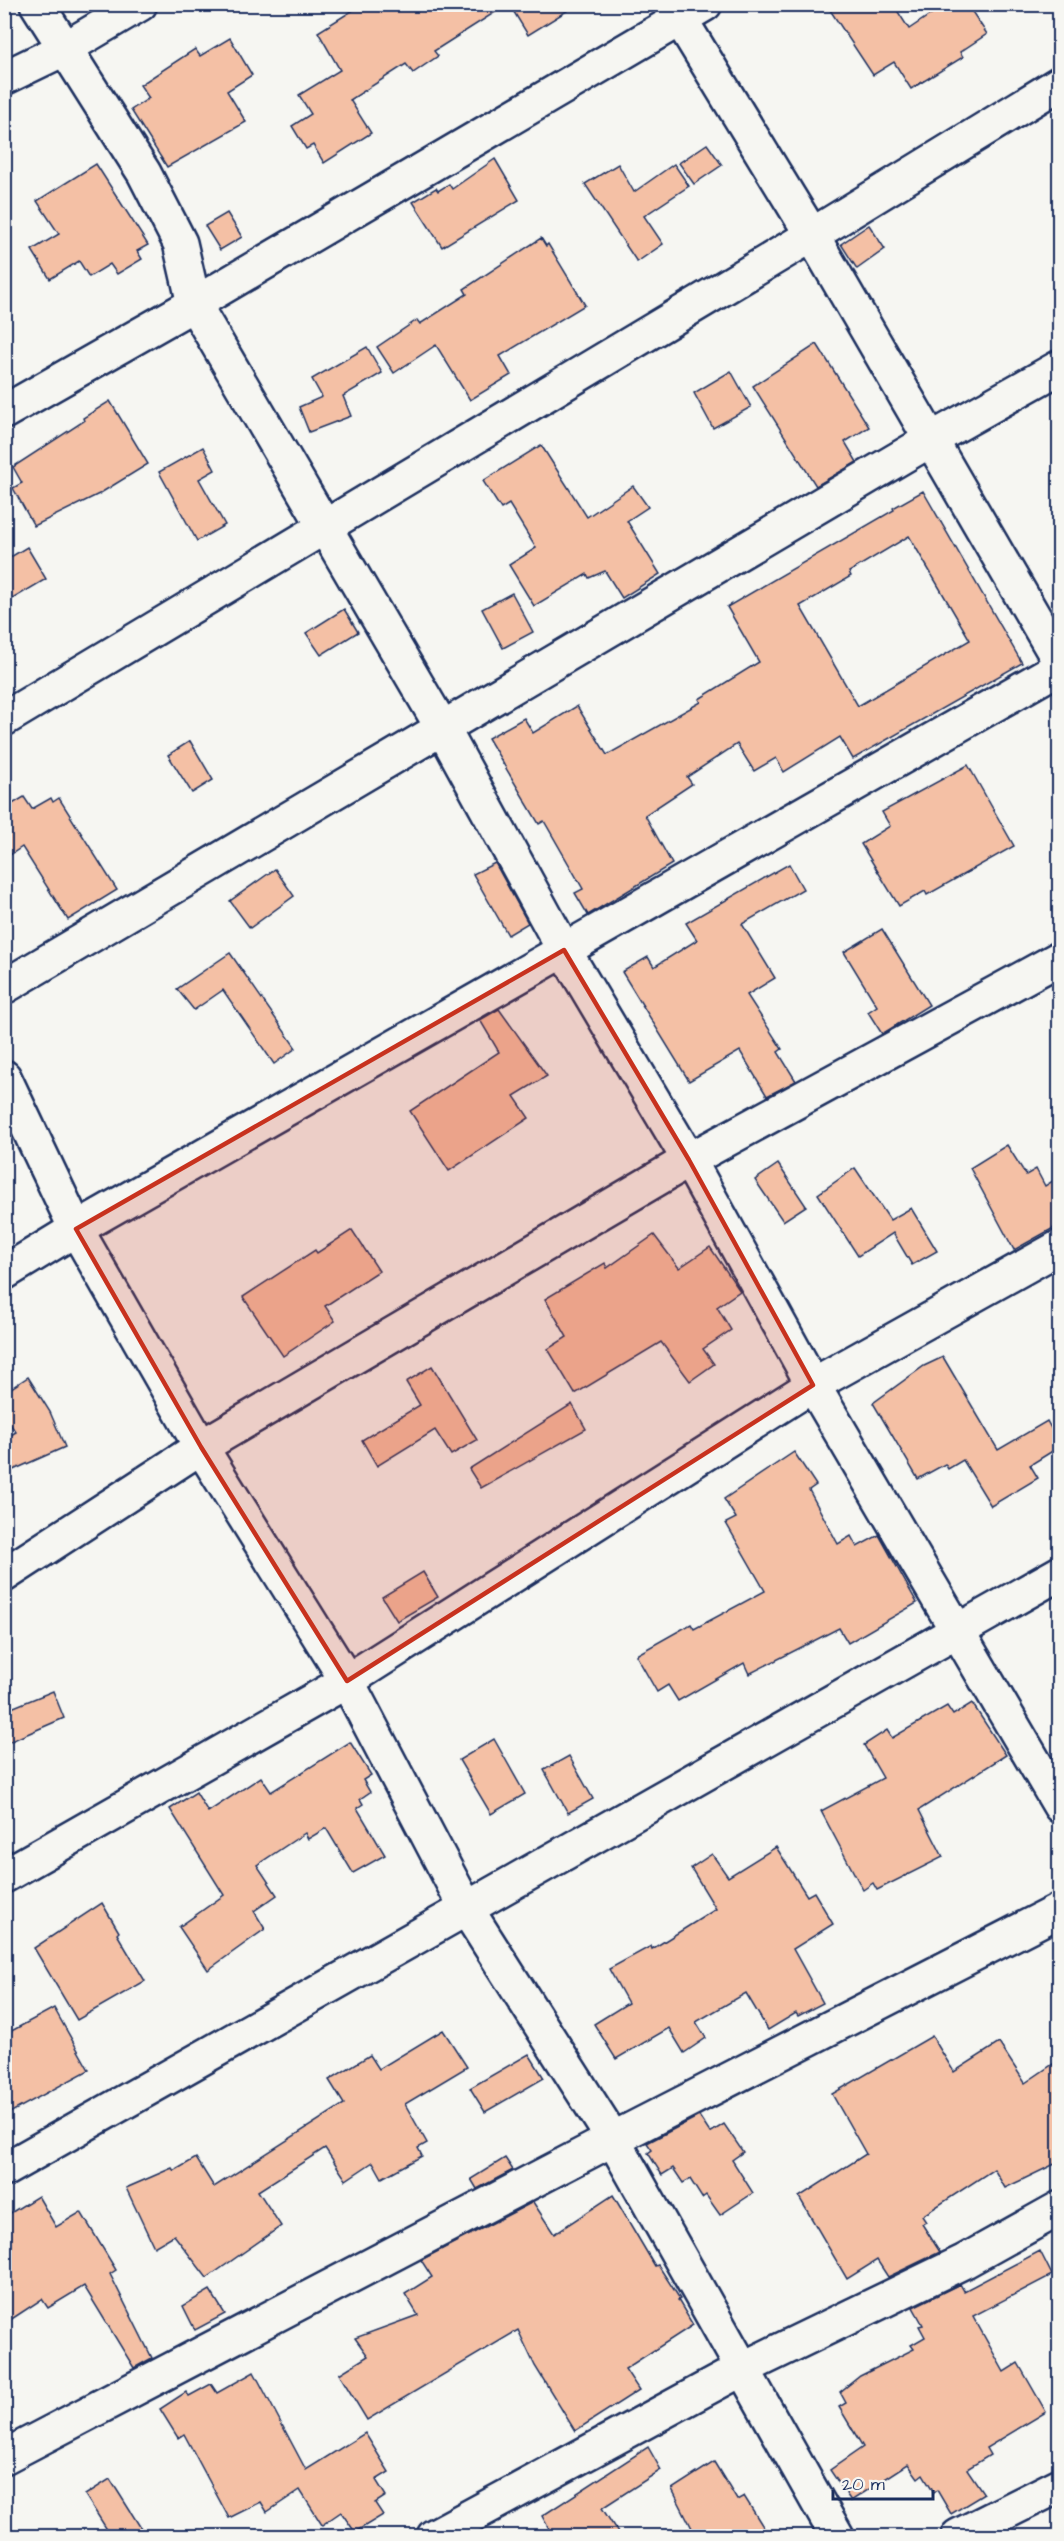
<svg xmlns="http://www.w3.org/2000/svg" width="1064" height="2541" viewBox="0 0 1064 2541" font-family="'Architects Daughter',sans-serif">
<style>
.building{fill:#f4c0a5;stroke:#1b2f5e;stroke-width:1.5;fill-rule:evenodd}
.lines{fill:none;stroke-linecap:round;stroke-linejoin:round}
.minor-casing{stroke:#1b2f5e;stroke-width:38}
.minor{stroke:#f6f6f2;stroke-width:33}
.marked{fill:#c8321e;fill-opacity:0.2;stroke:#c8321e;stroke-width:4.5;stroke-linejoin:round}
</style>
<rect width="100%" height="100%" fill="#f6f6f2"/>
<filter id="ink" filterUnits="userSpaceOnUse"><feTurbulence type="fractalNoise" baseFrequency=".0167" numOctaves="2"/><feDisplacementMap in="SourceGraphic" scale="12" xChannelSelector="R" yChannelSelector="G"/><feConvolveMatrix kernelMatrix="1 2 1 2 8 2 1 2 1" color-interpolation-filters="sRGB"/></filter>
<g filter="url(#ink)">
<!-- building -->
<g class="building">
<path d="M 363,4 L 508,4 L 434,51 L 438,56 L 413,73 L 406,64 L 350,100 L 371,133 L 324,163 L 313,145 L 306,149 L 292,126 L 311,114 L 299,95 L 340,70 L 318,32 Z"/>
<path d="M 509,4 L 578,4 L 528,35 Z"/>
<path d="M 826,4 L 893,4 L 909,29 L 946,4 L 967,4 L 987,34 L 960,52 L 963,57 L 911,89 L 894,62 L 873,75 Z"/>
<path d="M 230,38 L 252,75 L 227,91 L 246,122 L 167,167 L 131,110 L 149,98 L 140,85 L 195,49 L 200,56 Z"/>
<path d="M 707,144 L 722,165 L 694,184 L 679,163 Z"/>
<path d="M 495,159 L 519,200 L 442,247 L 413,202 L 436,188 L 438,191 L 449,184 L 452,189 Z"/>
<path d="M 96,164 L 148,245 L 137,251 L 142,259 L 117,274 L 110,264 L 89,277 L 79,261 L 50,279 L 32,250 L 59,234 L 37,201 Z"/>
<path d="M 618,164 L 634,192 L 674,164 L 689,186 L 644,216 L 663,244 L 637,262 L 585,184 Z"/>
<path d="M 227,213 L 242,237 L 220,250 L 205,226 Z"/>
<path d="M 869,225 L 885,249 L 857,269 L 841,244 Z"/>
<path d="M 541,238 L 546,246 L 548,244 L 585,305 L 500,356 L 511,375 L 470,400 L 436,345 L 394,373 L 377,347 L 417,320 L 420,324 L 467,294 L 464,289 Z"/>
<path d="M 817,344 L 869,427 L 845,442 L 857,462 L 816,486 L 753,386 Z"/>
<path d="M 367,347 L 382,373 L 343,396 L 351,416 L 309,432 L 299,407 L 322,397 L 312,379 Z"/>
<path d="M 731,371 L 751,407 L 713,428 L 694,393 Z"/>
<path d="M 110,401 L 148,464 L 99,494 L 34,526 L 13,488 L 22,483 L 13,467 L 84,421 L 83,418 Z"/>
<path d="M 541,445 L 587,517 L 633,486 L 648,507 L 627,521 L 660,574 L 622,598 L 605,571 L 589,578 L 587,574 L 534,606 L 509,565 L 536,548 L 509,504 L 501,509 L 483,481 Z"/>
<path d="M 203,447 L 215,470 L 199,479 L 225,525 L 197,541 L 159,472 Z"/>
<path d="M 923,491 L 1022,663 L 853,759 L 840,737 L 784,772 L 776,758 L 754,771 L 737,744 L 687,777 L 692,784 L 645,815 L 672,864 L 588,915 L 575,893 L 583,889 L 544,821 L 539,824 L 488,738 L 524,718 L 533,733 L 577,706 L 607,755 L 701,702 L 699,699 L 759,662 L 727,607 L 894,510 L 893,508 ZM 909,536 L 970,640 L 858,706 L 800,606 L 851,576 L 849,572 Z"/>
<path d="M 27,547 L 46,579 L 4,604 L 4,561 Z"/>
<path d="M 512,593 L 533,632 L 503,648 L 482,609 Z"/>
<path d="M 344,609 L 358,632 L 321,655 L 306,633 Z"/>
<path d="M 190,741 L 213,780 L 192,793 L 168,755 Z"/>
<path d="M 968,765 L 1014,846 L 927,895 L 925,891 L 899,906 L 861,844 L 890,826 L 882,812 Z"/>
<path d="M 24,797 L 32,809 L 51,798 L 53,802 L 59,798 L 117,890 L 68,920 L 22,847 L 4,859 L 4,809 Z"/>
<path d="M 495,863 L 528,923 L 508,935 L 473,874 Z"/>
<path d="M 789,864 L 803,889 L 742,924 L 775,978 L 747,995 L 782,1049 L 778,1052 L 796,1081 L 767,1096 L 740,1051 L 689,1081 L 622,972 L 648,957 L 654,967 L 697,940 L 686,923 Z"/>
<path d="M 275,869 L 294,896 L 250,928 L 230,901 Z"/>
<path d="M 882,929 L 929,1005 L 882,1034 L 868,1012 L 877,1006 L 844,952 Z"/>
<path d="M 230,953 L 296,1048 L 274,1064 L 223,990 L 194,1010 L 177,989 Z"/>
<path d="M 499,1009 L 547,1076 L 514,1096 L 529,1118 L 449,1171 L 410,1111 L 499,1052 L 480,1020 Z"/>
<path d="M 1007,1145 L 1026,1175 L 1036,1169 L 1045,1186 L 1059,1177 L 1059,1225 L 1014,1250 L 970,1168 Z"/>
<path d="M 778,1164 L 806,1206 L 783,1221 L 755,1180 Z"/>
<path d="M 855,1168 L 890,1220 L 911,1208 L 937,1251 L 912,1265 L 893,1233 L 858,1256 L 818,1194 Z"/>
<path d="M 352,1230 L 379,1271 L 325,1306 L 335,1321 L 283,1356 L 243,1297 L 315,1250 L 317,1253 Z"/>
<path d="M 654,1235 L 679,1268 L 710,1247 L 740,1291 L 717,1307 L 731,1330 L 703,1349 L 714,1364 L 690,1381 L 661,1342 L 575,1394 L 548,1349 L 567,1337 L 545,1299 L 605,1263 L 607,1268 Z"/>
<path d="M 943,1357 L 998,1450 L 1047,1421 L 1059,1443 L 1059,1447 L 1030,1465 L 1038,1478 L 991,1506 L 963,1460 L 948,1469 L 945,1464 L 918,1479 L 873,1403 L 924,1366 Z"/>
<path d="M 432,1366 L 477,1440 L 451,1455 L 435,1430 L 377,1466 L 362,1440 L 420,1405 L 406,1382 Z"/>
<path d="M 28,1377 L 50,1412 L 65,1447 L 4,1474 L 4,1439 L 16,1432 L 4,1416 L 4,1393 Z"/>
<path d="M 572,1404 L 586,1429 L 481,1488 L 469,1469 Z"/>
<path d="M 794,1452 L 816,1485 L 809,1490 L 838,1544 L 851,1536 L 857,1547 L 879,1535 L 917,1603 L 848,1643 L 839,1628 L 749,1674 L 744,1663 L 678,1701 L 668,1685 L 657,1692 L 636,1655 L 691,1624 L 694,1629 L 765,1591 L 726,1523 L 736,1518 L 724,1499 Z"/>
<path d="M 423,1572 L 438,1597 L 397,1621 L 382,1597 Z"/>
<path d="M 53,1691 L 64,1718 L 4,1744 L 4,1711 Z"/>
<path d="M 972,1703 L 1006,1755 L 919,1810 L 943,1857 L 877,1890 L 873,1883 L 863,1890 L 821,1811 L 883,1778 L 864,1745 L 887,1730 L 892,1738 L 947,1706 L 953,1715 Z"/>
<path d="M 494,1739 L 525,1794 L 491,1814 L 459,1760 Z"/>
<path d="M 350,1742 L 371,1775 L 363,1780 L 370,1792 L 360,1799 L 363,1804 L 357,1808 L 385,1855 L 353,1873 L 326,1828 L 308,1839 L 305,1833 L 257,1865 L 277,1895 L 254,1911 L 265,1929 L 208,1970 L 179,1927 L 224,1895 L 170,1809 L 196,1792 L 208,1812 L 261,1777 L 271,1792 Z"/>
<path d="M 569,1756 L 593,1799 L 568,1813 L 544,1770 Z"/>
<path d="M 776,1847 L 807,1896 L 814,1892 L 833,1924 L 793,1949 L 823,2003 L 798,2016 L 796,2013 L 768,2030 L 746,1993 L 696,2022 L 706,2038 L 684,2053 L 669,2028 L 616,2059 L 594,2024 L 628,2003 L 609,1969 L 651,1946 L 652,1949 L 716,1909 L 691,1868 L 712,1854 L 728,1877 Z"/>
<path d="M 102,1903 L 119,1932 L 117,1934 L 145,1981 L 77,2020 L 34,1948 Z"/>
<path d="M 54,2008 L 89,2070 L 4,2116 L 4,2035 Z"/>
<path d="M 443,2030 L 467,2067 L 405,2104 L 427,2143 L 418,2148 L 422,2156 L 382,2178 L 373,2162 L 346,2180 L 325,2148 L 258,2191 L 281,2226 L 207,2278 L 174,2235 L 154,2247 L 126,2188 L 172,2168 L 174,2171 L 196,2158 L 214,2187 L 344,2104 L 329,2080 L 370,2055 L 379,2069 Z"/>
<path d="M 932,2036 L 954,2072 L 999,2043 L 1025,2083 L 1059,2060 L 1059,2162 L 1005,2188 L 994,2169 L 922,2216 L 926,2222 L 922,2224 L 940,2252 L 888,2277 L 877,2260 L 847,2279 L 799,2197 L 866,2154 L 832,2094 Z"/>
<path d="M 529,2054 L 544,2078 L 485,2112 L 470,2088 Z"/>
<path d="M 699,2116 L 710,2133 L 724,2124 L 743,2152 L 732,2160 L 753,2193 L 720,2215 L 706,2195 L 702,2198 L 690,2179 L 683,2183 L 673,2168 L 662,2175 L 648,2153 L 652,2150 L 647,2143 Z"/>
<path d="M 505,2158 L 513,2170 L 477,2189 L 471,2179 Z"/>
<path d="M 613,2195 L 655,2266 L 658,2265 L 680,2299 L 678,2300 L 693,2325 L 625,2369 L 639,2390 L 575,2431 L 535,2366 L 518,2330 L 367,2420 L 339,2374 L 368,2356 L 355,2338 L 418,2315 L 405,2294 L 432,2277 L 421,2260 L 533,2202 L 554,2234 Z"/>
<path d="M 38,2196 L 56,2227 L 81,2212 L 116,2270 L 110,2274 L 152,2358 L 134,2368 L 84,2286 L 48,2308 L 42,2299 L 4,2324 L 4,2217 Z"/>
<path d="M 1040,2251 L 1052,2275 L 973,2316 L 1004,2372 L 1018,2363 L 1046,2412 L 986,2448 L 990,2455 L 967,2469 L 984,2494 L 951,2514 L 937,2490 L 934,2492 L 923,2474 L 918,2478 L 908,2464 L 851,2501 L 830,2470 L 863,2447 L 839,2407 L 846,2403 L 840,2392 L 860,2376 L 914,2349 L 911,2345 L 925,2337 L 919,2326 L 923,2325 L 913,2307 L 960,2284 L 964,2291 Z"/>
<path d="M 210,2290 L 225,2314 L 195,2330 L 183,2306 Z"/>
<path d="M 254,2372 L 306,2470 L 365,2433 L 389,2472 L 376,2480 L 386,2496 L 375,2503 L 383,2515 L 355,2532 L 341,2512 L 322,2525 L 300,2490 L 267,2512 L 261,2502 L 229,2518 L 184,2434 L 178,2438 L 160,2409 L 186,2392 L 189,2396 L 211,2384 L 217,2393 Z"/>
<path d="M 648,2447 L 661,2470 L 602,2508 L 620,2536 L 553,2536 L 542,2516 Z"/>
<path d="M 714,2462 L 737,2500 L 744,2496 L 769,2536 L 696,2536 L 672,2489 Z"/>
<path d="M 110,2479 L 146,2536 L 111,2536 L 85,2495 Z"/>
</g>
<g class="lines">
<!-- minor casing -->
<g class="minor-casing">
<g id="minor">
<path d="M 37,4 L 144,173 L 180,243 L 194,304 L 443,729 L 564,950 L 689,1160 L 813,1385 L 1060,1806"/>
<path d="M 671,4 L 812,235 L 1060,662"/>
<path d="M 4,78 L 64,49 L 140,4"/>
<path d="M 4,412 L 194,304 L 705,4"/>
<path d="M 4,719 L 812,235 L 1060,83"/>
<path d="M 4,987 L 932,439 L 1060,367"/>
<path d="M 4,1077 L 76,1229 L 201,1447 L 347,1681 L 466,1908 L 613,2139 L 837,2536"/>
<path d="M 4,1273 L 76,1229 L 1060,667"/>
<path d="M 4,1575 L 201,1447 L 689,1160 L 1060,958"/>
<path d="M 4,1876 L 347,1681 L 813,1385 L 1060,1247"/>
<path d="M 4,2170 L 1060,1573"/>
<path d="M 4,2457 L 613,2139 L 1060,1910"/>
<path d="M 434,2536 L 742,2369 L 965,2261 L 1060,2208"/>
<path d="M 958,2536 L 1060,2485"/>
</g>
</g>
<!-- minor -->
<use href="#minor" class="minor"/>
</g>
</g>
<!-- marked area -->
<path class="marked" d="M 564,950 L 689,1160 L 813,1385 L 347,1681 L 201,1447 L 76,1229 Z"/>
<!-- margin -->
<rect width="1064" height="2541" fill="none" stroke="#f6f6f2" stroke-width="24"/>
<rect x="12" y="12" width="1040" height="2517" fill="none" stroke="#1b2f5e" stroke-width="2" filter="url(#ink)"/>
<!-- scale -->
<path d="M833 2490v9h100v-9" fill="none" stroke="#1b2f5e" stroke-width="3"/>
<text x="842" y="2490" font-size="18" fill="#1b2f5e" stroke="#f6f6f2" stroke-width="4.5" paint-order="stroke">20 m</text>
</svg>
